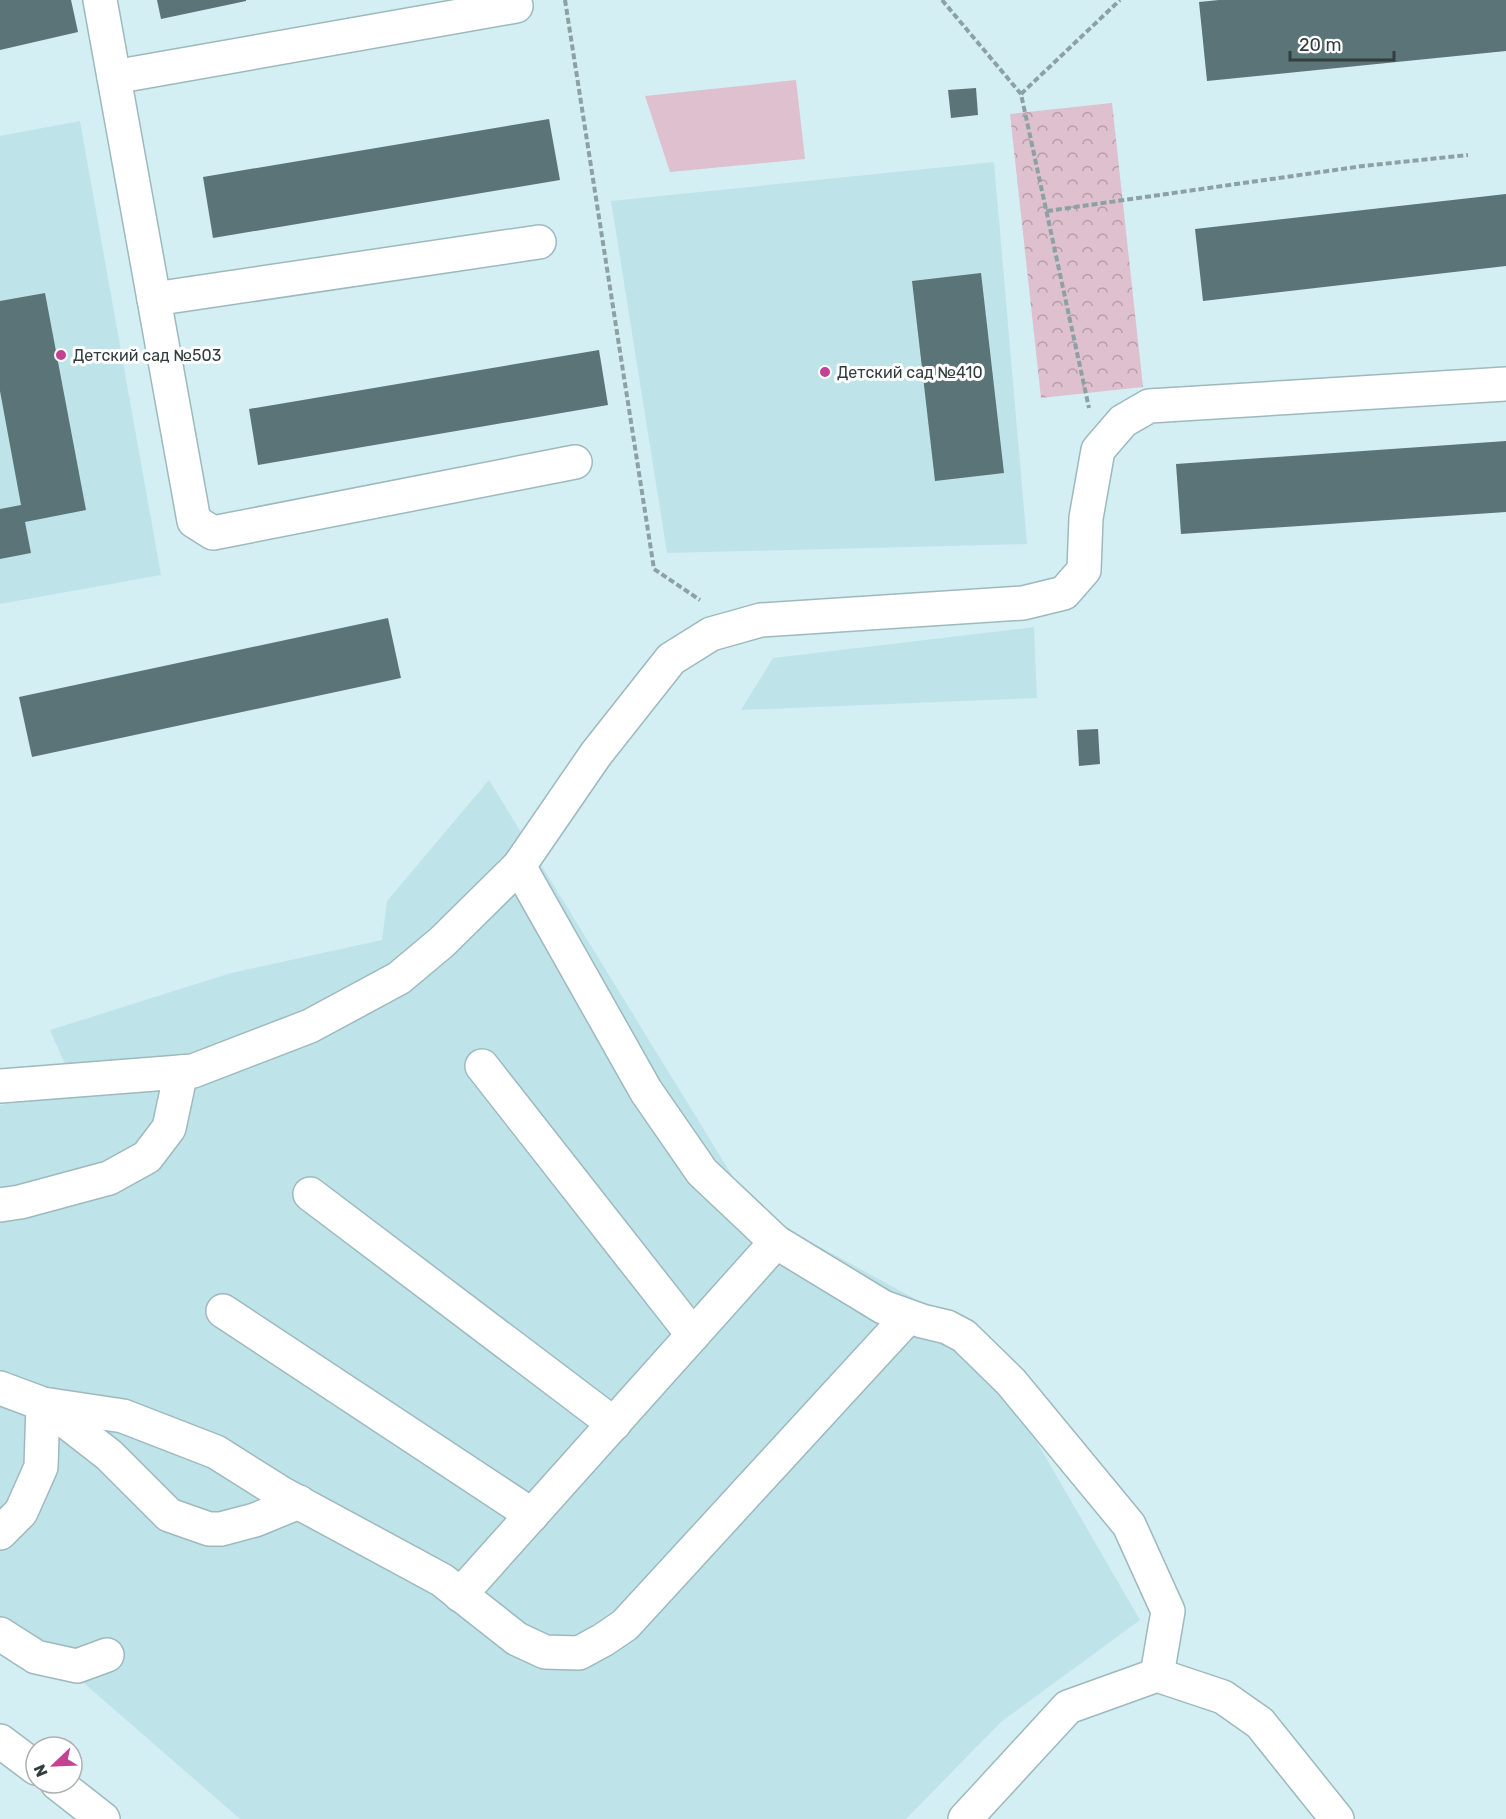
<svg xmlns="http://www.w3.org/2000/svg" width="1506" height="1819" viewBox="0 0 1506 1819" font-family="Rubik,sans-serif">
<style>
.built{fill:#bee4ea}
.park{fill:url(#park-crowns)}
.garden{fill:#dec0cf}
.building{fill:#5a7478}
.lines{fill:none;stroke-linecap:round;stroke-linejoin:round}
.minor-casing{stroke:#9eb9bd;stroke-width:36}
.path{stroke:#8da1a4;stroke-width:4;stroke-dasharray:6 3;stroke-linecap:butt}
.minor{stroke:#fff;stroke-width:33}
.poi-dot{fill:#c14391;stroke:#fff;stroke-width:2}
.labels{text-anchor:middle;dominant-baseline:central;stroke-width:6;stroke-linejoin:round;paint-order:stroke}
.poi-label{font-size:16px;fill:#323d3e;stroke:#fff;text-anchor:start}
</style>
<defs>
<pattern id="park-crowns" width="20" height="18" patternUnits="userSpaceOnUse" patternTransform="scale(1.5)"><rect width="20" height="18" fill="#dec0cf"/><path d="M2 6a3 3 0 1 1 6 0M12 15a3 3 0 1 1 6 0" fill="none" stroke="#b59da9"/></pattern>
</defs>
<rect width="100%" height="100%" fill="#d3eff4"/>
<!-- built -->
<g class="built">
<path d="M 80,121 L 161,575 L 0,604 L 0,136 Z"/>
<path d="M 994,162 L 1027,544 L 667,553 L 611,201 Z"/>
<path d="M 1034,627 L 1037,698 L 741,710 L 773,658 Z"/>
<path d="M 489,780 L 754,1211 L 972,1330 L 1140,1620 L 1001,1722 L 906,1819 L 240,1819 L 9,1618 L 0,1619 L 0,1105 L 77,1092 L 50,1030 L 231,973 L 382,940 L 387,901 Z"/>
</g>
<!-- park -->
<path class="park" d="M 1112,103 L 1143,387 L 1041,398 L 1010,114 Z"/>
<!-- garden -->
<path class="garden" d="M 796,80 L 805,159 L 670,172 L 645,96 Z"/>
<!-- building -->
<g class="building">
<path d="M 0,0 L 71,0 L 78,32 L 0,50 Z"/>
<path d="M 157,0 L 246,0 L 246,1 L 161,19 Z"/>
<path d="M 1219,0 L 1506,0 L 1506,51 L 1207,81 L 1199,2 Z"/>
<path d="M 976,88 L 978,115 L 951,118 L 948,90 Z"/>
<path d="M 549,119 L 560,180 L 213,238 L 203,177 Z"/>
<path d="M 1506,194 L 1506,266 L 1203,301 L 1195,229 Z"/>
<path d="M 981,273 L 1004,473 L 935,481 L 912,281 Z"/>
<path d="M 45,293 L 86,510 L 25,522 L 31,553 L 0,559 L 0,509 L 21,505 L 0,391 L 0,301 Z"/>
<path d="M 599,350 L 608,405 L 258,465 L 249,409 Z"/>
<path d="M 1506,441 L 1506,512 L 1181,534 L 1176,464 Z"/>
<path d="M 388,618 L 401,678 L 32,757 L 19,697 Z"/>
<path d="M 1098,729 L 1100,764 L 1079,766 L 1077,730 Z"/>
</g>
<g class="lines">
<!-- minor casing -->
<g class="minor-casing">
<g id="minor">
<path d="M 100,0 L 194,521 L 213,533 L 575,462"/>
<path d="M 114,77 L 516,6"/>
<path d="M 154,299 L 539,242"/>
<path d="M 519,866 L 646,1091 L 702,1172 L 776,1242 L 883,1307 L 922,1321 L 947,1327 L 964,1336 L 1011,1382 L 1129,1525 L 1168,1611 L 1157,1675"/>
<path d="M 482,1066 L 693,1335"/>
<path d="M 0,1086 L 193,1071 L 310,1026 L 399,978 L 442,942 L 519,866 L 596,754 L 671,659 L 711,634 L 761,620 L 1023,603 L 1064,593 L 1084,570 L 1086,518 L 1098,450 L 1123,421 L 1149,406 L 1506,384"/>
<path d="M 310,1194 L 614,1424"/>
<path d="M 0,1205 L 20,1202 L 109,1178 L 147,1157 L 169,1128 L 181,1072"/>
<path d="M 223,1311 L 532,1515"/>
<path d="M 0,1388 L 43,1404 L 123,1416 L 216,1452 L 281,1493 L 442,1580 L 517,1639 L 545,1652 L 579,1653 L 603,1640 L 625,1625 L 908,1317"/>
<path d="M 46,1406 L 109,1455 L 169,1515 L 209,1529 L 221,1529 L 255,1520 L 299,1502"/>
<path d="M 0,1533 L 21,1512 L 41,1467 L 43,1404"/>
<path d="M 460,1595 L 776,1242"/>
<path d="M 0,1634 L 36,1657 L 77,1666 L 107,1655"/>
<path d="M 0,1741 L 36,1768"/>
<path d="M 57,1783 L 103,1819"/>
<path d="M 965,1819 L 1068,1707 L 1157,1675 L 1223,1697 L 1260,1723 L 1337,1819"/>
</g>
</g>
<!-- path -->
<g class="path">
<path d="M 565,0 L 654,569 L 700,600"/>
<path d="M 942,0 L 1021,94 L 1089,408"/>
<path d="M 1021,94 L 1120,0"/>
<path d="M 1047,211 L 1363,166 L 1468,155"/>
</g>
<!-- minor -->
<use href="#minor" class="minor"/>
</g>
<!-- markers -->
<g class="poi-dot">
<circle cx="61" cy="355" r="6"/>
<circle cx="825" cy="372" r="6"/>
</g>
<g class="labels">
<!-- poi labels -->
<g class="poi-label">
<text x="73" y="355">Детский сад №503</text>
<text x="837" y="372">Детский сад №410</text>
</g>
</g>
<!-- north arrow -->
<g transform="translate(54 1765) rotate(247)"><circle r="28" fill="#ffffff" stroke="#adb1b2" stroke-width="1.5"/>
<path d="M0-4.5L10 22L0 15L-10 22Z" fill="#c14391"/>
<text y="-9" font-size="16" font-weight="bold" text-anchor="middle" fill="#323d3e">N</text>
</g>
<!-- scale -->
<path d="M1290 51v9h104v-9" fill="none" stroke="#323d3e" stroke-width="3"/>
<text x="1299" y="51" font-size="18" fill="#323d3e" stroke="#ffffff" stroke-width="4.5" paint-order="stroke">20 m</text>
</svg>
